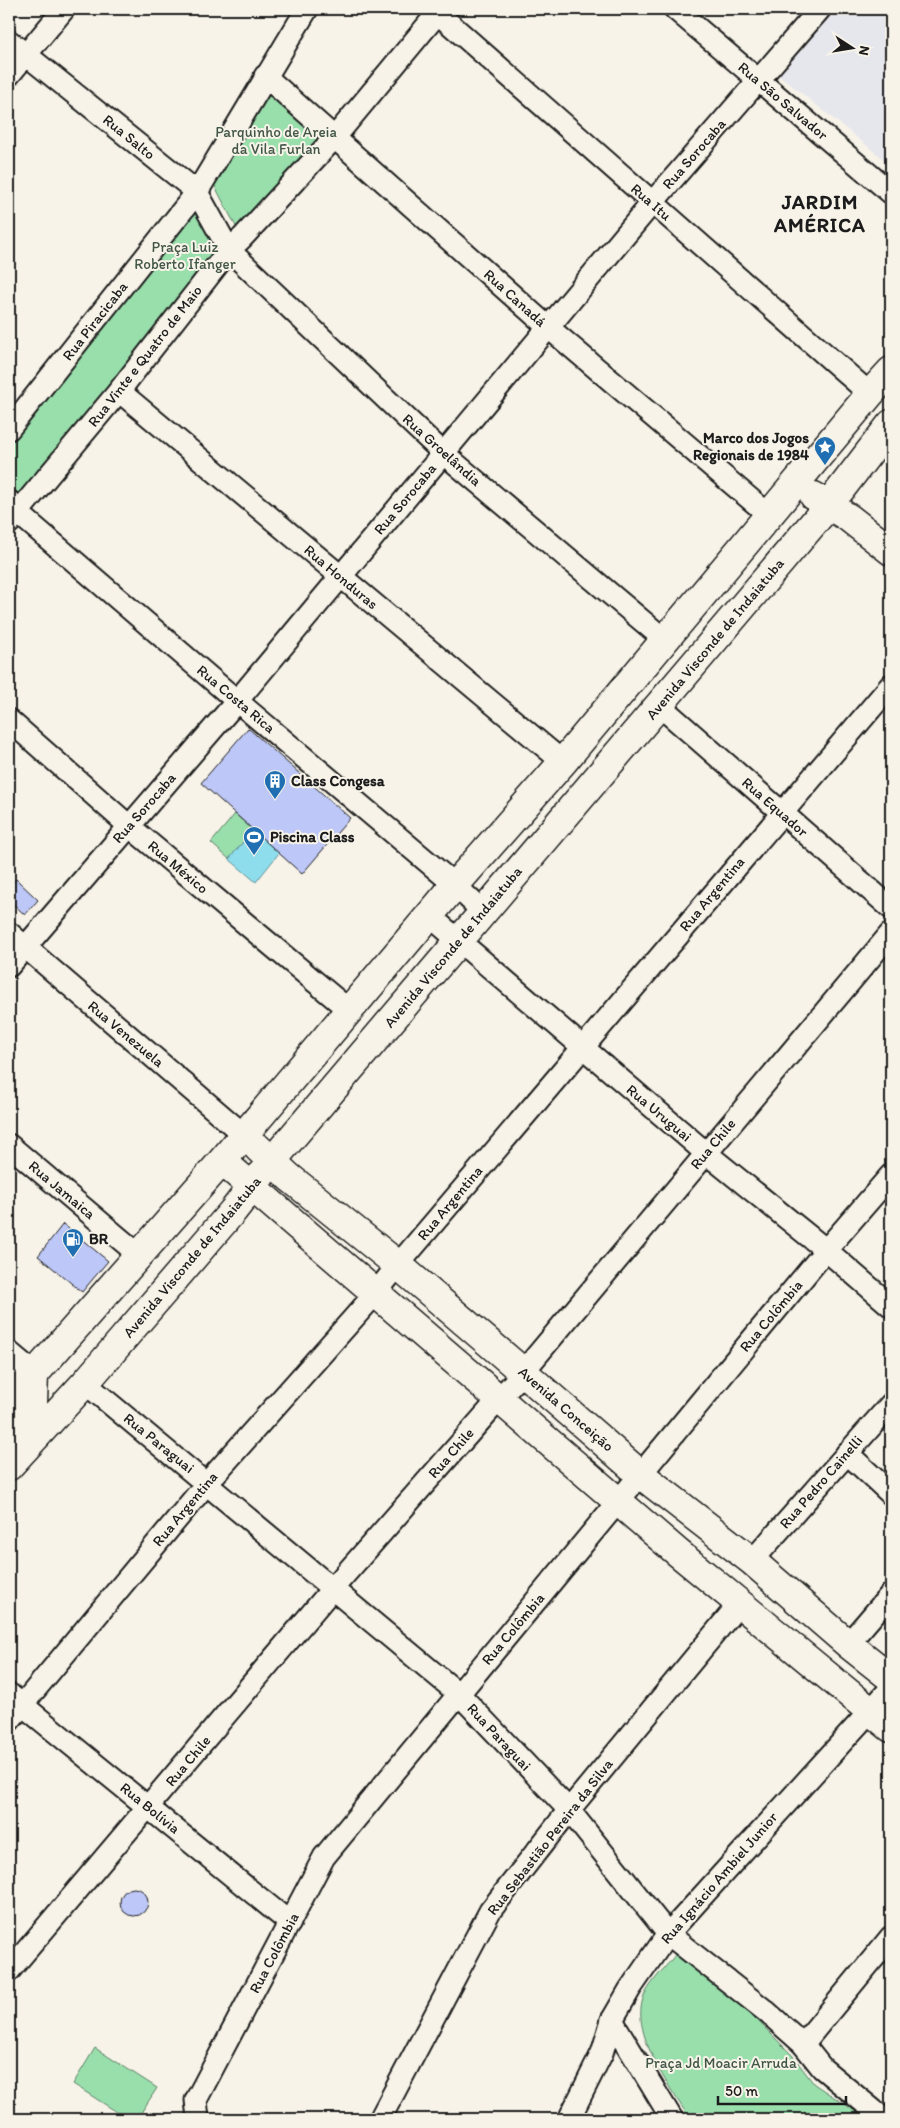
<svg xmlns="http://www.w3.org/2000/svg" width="900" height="2128" viewBox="0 0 900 2128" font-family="Itim,sans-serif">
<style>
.built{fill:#e6e6ed}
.green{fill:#99dfac;stroke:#5a7e64}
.water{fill:#8eddec;stroke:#609099}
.building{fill:#bdc7f8;stroke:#1c1c1c}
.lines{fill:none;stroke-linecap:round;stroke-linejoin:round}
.minor-casing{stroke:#1c1c1c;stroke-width:25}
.major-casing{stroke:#1c1c1c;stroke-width:31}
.minor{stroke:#f7f3e8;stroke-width:21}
.major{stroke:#f7f3e8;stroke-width:28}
.labels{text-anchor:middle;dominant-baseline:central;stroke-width:4;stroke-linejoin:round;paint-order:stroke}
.street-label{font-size:15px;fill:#1c1c1c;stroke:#f7f3e8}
.park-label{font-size:15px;fill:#425647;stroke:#f7f3e8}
.poi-label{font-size:15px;font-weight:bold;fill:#1c1c1c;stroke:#f7f3e8;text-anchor:start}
.district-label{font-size:20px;font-weight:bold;letter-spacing:1px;fill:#1c1c1c;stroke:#f7f3e8}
</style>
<rect width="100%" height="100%" fill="#f7f3e8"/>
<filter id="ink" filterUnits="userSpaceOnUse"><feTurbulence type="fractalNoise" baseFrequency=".02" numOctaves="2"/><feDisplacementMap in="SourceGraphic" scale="10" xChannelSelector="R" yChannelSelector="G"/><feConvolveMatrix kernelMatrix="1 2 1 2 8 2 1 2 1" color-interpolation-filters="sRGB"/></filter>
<g filter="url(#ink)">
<!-- built -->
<path class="built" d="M 837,9 L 891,9 L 891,165 L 779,75 Z"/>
<!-- green -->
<g class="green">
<path d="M 265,76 L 335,137 L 242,238 L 209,175 Z"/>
<path d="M 197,192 L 229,250 L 17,512 L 9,500 L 9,429 Z"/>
<path d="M 235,814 L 253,830 L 229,859 L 211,843 Z"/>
<path d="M 676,1954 L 725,1988 L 792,2055 L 814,2084 L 867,2119 L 690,2119 C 671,2089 627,2030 645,1994 C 653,1979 666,1967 676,1954 Z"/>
<path d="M 95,2048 L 157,2088 L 137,2119 L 128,2119 L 73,2084 Z"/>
</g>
<!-- water -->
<path class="water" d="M 253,830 L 279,853 L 256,882 L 229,859 Z"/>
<!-- building -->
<g class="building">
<path d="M 248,728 L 350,818 L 302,874 L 201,783 Z"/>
<path d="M 16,879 L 38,900 L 25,915 L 9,900 L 9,887 Z"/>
<path d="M 63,1224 L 108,1261 L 82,1292 L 38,1256 Z"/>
<circle cx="134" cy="1902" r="14"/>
</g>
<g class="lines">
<!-- minor casing -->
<g class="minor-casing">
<g id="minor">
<path d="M 433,9 L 870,394"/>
<path d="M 675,9 L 891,193"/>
<path d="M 9,41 L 197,192 L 229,250 L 443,453 L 665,640"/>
<path d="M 9,75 L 64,9"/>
<path d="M 265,76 L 549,328 L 769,515"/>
<path d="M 119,391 L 563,762"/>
<path d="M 9,429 L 197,192 L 307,9"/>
<path d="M 9,501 L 17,512 L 237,701 L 455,885 L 483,912"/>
<path d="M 9,523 L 119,391 L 229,250 L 242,238 L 335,137 L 441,9"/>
<path d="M 659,705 L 891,908"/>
<path d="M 9,720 L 129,826 L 350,1011"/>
<path d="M 430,916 L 706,1153 L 826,1250 L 891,1306"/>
<path d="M 9,933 L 244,1135"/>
<path d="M 9,966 L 237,701 L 652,203 L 820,9"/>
<path d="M 9,1145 L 139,1255"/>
<path d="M 9,1352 L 34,1373"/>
<path d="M 85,1383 L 459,1694 L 569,1810 L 668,1934 L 767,2012 L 803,2044 L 822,2068 L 884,2119"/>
<path d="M 847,1453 L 891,1494"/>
<path d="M 752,1561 L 891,1404"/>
<path d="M 848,1644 L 891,1594"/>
<path d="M 9,1694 L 290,1923"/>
<path d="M 9,1721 L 207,1483 L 375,1294 L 398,1265 L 891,685"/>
<path d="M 9,1971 L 333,1588 L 523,1372 L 891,933"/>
<path d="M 612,2020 L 672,2119"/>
<path d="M 803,2044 L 891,1937"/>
<path d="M 198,2119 L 196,2100 L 324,1857 L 826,1250 L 891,1175"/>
<path d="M 380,2119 L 490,1911 L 569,1810 L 739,1604"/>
<path d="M 569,2119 L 602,2053 L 612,2020 L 630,1989 L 668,1934 L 891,1688"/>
</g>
</g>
<!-- major casing -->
<g class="major-casing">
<g id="major">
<path d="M 814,496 L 849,518 L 891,551"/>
<path d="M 258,1148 L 289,1177 L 398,1265 L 523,1372 L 640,1474 L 752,1561 L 848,1644 L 891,1678"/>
<path d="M 222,1161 L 677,1552 L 891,1728"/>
<path d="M 9,1403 L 222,1161 L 455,885 L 563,762 L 870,394 L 891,371"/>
<path d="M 17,1449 L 33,1404 L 34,1373"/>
<path d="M 9,1466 L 85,1383 L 233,1211 L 272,1161 L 828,506 L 891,424"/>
</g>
</g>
<!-- minor -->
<use href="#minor" class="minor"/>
<!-- major -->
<use href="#major" class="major"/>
</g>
</g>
<!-- icons -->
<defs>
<g id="sight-pin" transform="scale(1.125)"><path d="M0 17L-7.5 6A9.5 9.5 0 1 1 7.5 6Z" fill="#1f6fb2" stroke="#f7f3e8"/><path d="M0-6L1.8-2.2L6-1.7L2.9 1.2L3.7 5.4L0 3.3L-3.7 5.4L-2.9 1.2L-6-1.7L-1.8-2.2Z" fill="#fff"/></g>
<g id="building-pin" transform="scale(1.125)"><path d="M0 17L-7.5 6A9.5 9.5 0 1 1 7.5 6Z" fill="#1f6fb2" stroke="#f7f3e8"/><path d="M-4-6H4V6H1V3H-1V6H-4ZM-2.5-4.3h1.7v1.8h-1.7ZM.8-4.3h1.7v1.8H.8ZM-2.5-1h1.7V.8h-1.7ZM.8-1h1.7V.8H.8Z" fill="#fff"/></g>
<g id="stadium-pin" transform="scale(1.125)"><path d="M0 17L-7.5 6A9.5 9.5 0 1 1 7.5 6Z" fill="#1f6fb2" stroke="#f7f3e8"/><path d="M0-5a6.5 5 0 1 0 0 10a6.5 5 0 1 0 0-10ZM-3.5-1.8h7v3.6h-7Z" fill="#fff"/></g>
<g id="fuel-pin" transform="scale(1.125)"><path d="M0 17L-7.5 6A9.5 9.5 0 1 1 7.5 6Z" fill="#1f6fb2" stroke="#f7f3e8"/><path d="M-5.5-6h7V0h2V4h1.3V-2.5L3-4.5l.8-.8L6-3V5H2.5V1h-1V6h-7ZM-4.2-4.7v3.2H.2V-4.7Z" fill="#fff"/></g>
</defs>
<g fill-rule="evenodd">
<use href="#sight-pin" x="825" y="447"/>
<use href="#building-pin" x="275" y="781"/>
<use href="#stadium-pin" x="254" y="837"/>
<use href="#fuel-pin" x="73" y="1239"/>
</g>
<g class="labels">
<!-- street labels -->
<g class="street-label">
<text transform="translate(783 101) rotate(40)">Rua São Salvador</text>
<text transform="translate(129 137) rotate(39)">Rua Salto</text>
<text transform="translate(694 154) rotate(-49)">Rua Sorocaba</text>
<text transform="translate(651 202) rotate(41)">Rua Itu</text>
<text transform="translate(515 298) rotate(42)">Rua Canadá</text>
<text transform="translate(95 321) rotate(-52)">Rua Piracicaba</text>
<text transform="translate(145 356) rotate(-52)">Rua Vinte e Quatro de Maio</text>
<text transform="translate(442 450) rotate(42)">Rua Groelândia</text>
<text transform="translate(405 499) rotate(-50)">Rua Sorocaba</text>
<text transform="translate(341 577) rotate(40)">Rua Honduras</text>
<text transform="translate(715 639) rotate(-50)">Avenida Visconde de Indaiatuba</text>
<text transform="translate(236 699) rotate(40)">Rua Costa Rica</text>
<text transform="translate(775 807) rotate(41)">Rua Equador</text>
<text transform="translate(144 808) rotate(-49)">Rua Sorocaba</text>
<text transform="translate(178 867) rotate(40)">Rua México</text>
<text transform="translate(712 894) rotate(-50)">Rua Argentina</text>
<text transform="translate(453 947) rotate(-50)">Avenida Visconde de Indaiatuba</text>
<text transform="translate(126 1034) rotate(40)">Rua Venezuela</text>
<text transform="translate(659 1113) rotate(40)">Rua Uruguai</text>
<text transform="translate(713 1144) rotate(-50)">Rua Chile</text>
<text transform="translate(62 1190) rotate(40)">Rua Jamaica</text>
<text transform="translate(450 1203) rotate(-50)">Rua Argentina</text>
<text transform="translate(192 1257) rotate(-50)">Avenida Visconde de Indaiatuba</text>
<text transform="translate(771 1316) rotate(-50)">Rua Colômbia</text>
<text transform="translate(566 1409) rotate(41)">Avenida Conceição</text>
<text transform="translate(159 1443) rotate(39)">Rua Paraguai</text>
<text transform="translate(451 1453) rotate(-49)">Rua Chile</text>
<text transform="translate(821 1482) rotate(-49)">Rua Pedro Cainelli</text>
<text transform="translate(185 1509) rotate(-50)">Rua Argentina</text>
<text transform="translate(513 1629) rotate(-50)">Rua Colômbia</text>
<text transform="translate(499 1737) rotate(47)">Rua Paraguai</text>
<text transform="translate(188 1761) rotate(-50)">Rua Chile</text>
<text transform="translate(150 1808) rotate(39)">Rua Bolívia</text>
<text transform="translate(550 1837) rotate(-52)">Rua Sebastião Pereira da Silva</text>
<text transform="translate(719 1878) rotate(-49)">Rua Ignácio Ambiel Junior</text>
<text transform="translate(274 1953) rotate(-62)">Rua Colômbia</text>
</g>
<!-- park labels -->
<g class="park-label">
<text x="276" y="132">Parquinho de Areia<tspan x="276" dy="17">da Vila Furlan</tspan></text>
<text x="185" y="247">Praça Luiz<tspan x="185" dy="17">Roberto Ifanger</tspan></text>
<text x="721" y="2063">Praça Jd Moacir Arruda</text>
</g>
<!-- poi labels -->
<g class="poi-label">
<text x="809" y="438" text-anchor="end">Marco dos Jogos<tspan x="809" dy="17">Regionais de 1984</tspan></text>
<text x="291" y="781">Class Congesa</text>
<text x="270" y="837">Piscina Class</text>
<text x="89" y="1239">BR</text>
</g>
<!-- district labels -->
<g class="district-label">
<text x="820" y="202">JARDIM<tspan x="820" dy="23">AMÉRICA</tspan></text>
</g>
</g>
<!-- margin -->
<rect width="900" height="2128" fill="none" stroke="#f7f3e8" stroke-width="30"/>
<rect x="15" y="15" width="870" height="2098" fill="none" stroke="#1c1c1c" stroke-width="2" filter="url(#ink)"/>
<!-- north arrow -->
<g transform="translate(852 48) rotate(102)" stroke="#f7f3e8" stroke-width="4" paint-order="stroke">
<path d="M0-4L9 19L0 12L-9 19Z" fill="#1c1c1c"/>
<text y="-8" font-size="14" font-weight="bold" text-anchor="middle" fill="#1c1c1c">N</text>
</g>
<!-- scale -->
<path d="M718 2096v8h128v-8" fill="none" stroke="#1c1c1c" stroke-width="2.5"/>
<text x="725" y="2096" font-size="15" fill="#1c1c1c" stroke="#f7f3e8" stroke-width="4" paint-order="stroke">50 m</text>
</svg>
